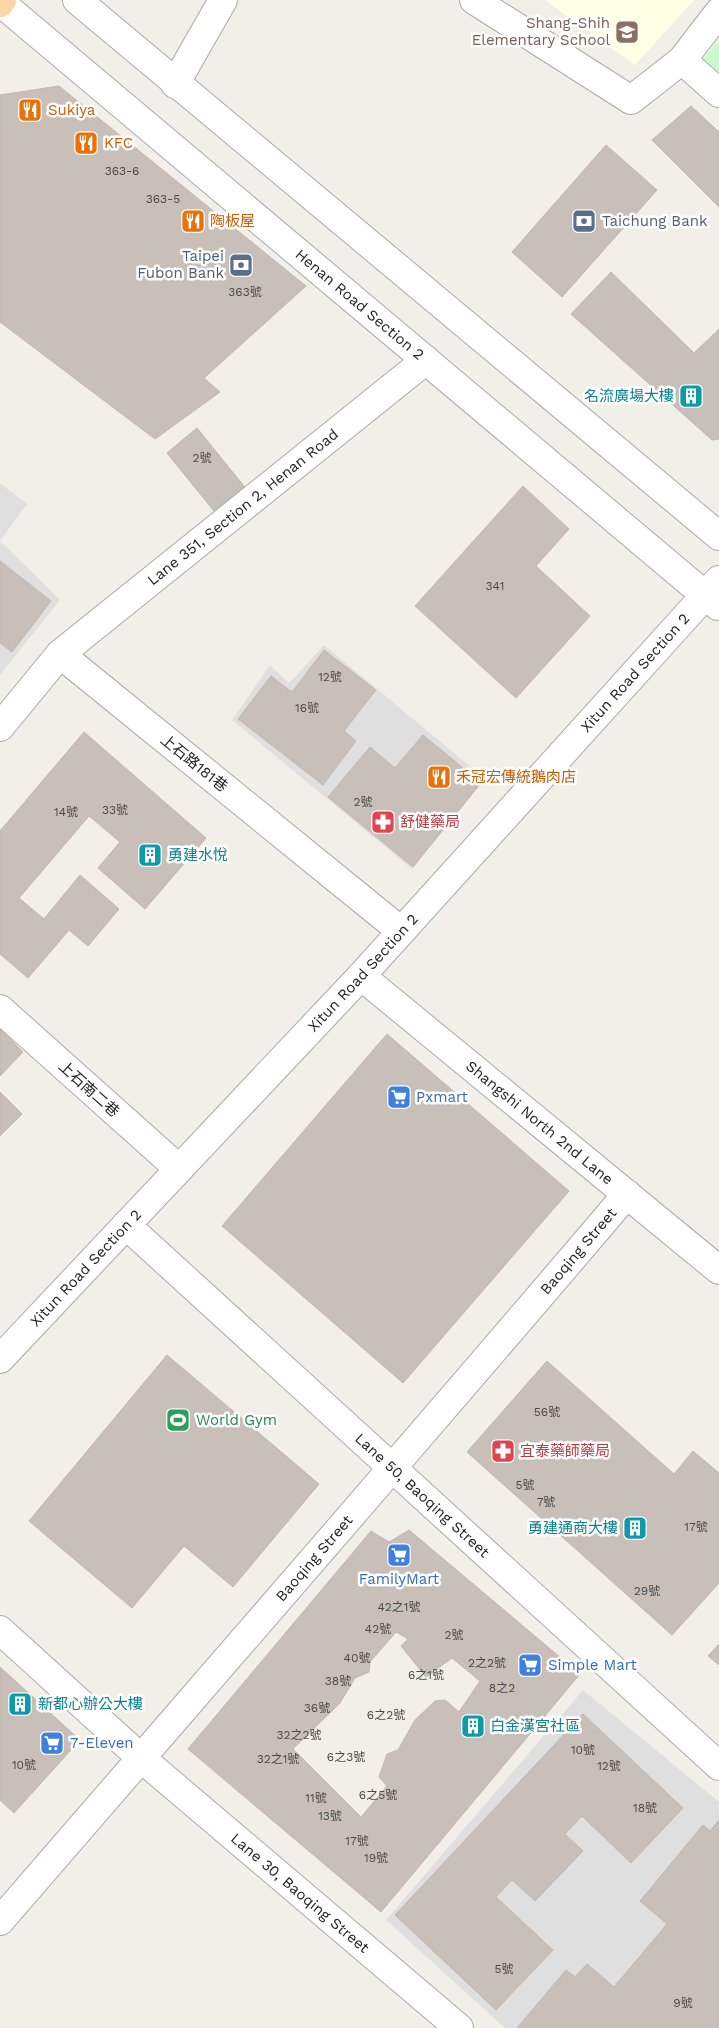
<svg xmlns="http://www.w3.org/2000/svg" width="719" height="2028" viewBox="0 0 719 2028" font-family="'Work Sans','Noto Sans TC',sans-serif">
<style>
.residential{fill:#e0dfdf}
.education{fill:#ffffe5}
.park{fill:#c8facc}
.building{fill:#c7bfb8;stroke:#c4b6ab;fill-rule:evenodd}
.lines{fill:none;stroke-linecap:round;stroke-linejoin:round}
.minor-casing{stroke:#a9a9a9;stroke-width:30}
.major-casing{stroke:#a06b00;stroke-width:30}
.minor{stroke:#fff;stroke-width:28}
.major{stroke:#fcd6a4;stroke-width:28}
.labels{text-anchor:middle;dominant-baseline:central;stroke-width:5;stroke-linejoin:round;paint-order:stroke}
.number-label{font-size:12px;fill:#4b4948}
.education-label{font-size:15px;fill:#785e54;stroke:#fff;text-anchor:end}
.food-label{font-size:15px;fill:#c56008;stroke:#fff;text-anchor:start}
.service-label{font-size:15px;fill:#4e5e75;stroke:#fff;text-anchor:start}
.street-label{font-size:15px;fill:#222;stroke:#fff}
.culture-label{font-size:15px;fill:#0d838f;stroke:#fff;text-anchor:start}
.health-label{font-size:15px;fill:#be3a42;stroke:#fff;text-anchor:start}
.shop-label{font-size:15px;fill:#366cbe;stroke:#fff;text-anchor:start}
.leisure-label{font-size:15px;fill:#27864d;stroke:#fff;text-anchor:start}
</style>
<rect width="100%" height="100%" fill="#f2efe9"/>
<!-- residential -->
<g class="residential">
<path d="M 0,483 L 27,504 L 0,541 L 60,600 L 0,675 Z"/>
<path d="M 324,645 L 484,778 L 412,869 L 232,720 L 270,665 L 289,683 Z"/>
<path d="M 583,1690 L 719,1802 L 719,2028 L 505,2028 L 386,1920 Z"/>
</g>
<!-- education -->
<path class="education" d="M 545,0 L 694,0 L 635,65 Z"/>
<!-- park -->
<path class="park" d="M 719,42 L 719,77 L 701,61 Z"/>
<!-- building -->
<g class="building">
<path d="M 59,86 L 306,286 L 204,378 L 220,392 L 155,439 L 0,322 L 0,95 Z"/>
<path d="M 691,106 L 719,132 L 719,207 L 652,140 Z"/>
<path d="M 606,145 L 657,190 L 562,297 L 512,252 Z"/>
<path d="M 611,272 L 694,353 L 719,329 L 719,439 L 712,440 L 571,314 Z"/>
<path d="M 197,428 L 248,491 L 218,516 L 167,453 Z"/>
<path d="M 523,486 L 569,529 L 536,566 L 590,616 L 516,698 L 415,606 Z"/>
<path d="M 0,561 L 51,601 L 12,652 L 0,643 Z"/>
<path d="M 324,650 L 376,690 L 344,731 L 356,741 L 323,785 L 238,719 L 271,676 L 292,692 Z"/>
<path d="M 84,732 L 206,838 L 145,909 L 98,868 L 120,842 L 89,816 L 19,898 L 44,919 L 80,875 L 119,909 L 88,946 L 69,930 L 28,978 L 0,954 L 0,831 Z"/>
<path d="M 423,735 L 481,783 L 413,867 L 328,797 L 370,747 L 395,768 Z"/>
<path d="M 0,1029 L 23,1052 L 0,1076 Z"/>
<path d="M 387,1034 L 569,1191 L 403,1383 L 222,1226 Z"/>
<path d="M 0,1092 L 22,1114 L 0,1136 Z"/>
<path d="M 167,1355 L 319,1484 L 233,1587 L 184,1546 L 132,1608 L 29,1521 Z"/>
<path d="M 547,1361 L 674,1474 L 693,1451 L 719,1473 L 719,1583 L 672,1635 L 467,1452 Z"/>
<path d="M 409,1530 L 580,1674 L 381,1912 L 188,1749 L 371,1531 L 389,1542 ZM 396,1632 L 408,1639 L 401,1646 L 426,1677 L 452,1658 L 480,1681 L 459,1712 L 445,1700 L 435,1701 L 415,1720 L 398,1750 L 387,1754 L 379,1777 L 387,1786 L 361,1817 L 293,1749 L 340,1703 L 355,1678 L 369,1672 L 370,1662 Z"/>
<path d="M 719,1644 L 719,1665 L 708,1656 Z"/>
<path d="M 0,1667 L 80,1740 L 14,1813 L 0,1800 Z"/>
<path d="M 583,1714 L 683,1808 L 631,1863 L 582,1816 L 565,1834 L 583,1851 L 535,1901 L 512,1880 L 496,1897 L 553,1950 L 496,2010 L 395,1915 Z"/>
<path d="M 719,1820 L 719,2028 L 517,2028 L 566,1970 L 575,1977 L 587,1964 L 614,1987 L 667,1924 L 640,1901 L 703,1825 L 710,1831 Z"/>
</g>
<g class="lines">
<!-- minor casing -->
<g class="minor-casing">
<g id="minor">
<path d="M 77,0 L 719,536"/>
<path d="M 474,0 L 631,100 L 682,60 L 719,12"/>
<path id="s1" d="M 0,2 L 718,606"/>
<path d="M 682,60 L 719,93"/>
<path d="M 175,84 L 223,0"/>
<path d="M 60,654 L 401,931"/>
<path id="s2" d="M 0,727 L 60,654 L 426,360"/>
<path id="s3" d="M 361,976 L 719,1270"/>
<path d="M 0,1009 L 179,1169"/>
<path id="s4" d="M 126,1225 L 719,1766"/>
<path id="s5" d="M 0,1359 L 361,976 L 719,580"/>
<path id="s6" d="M 0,1630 L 141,1758 L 459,2028"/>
<path id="s7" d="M 0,1921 C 209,1679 420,1438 627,1194"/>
</g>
</g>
<!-- major casing -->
<g class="major-casing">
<path id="major" d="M 0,3 L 2,0"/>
</g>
<!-- minor -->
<use href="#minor" class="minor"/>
<!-- major -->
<use href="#major" class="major"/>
</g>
<!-- icons -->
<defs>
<g id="school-square" transform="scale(1.25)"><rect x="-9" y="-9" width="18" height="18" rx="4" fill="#8d6e63" stroke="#fff"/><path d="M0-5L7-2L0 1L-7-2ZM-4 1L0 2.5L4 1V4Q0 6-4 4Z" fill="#fff"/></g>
<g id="restaurant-square" transform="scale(1.25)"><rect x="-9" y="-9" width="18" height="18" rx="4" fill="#e8710a" stroke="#fff"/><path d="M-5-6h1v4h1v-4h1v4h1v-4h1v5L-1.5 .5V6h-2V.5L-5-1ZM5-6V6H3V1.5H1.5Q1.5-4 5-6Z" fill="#fff"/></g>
<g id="bank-square" transform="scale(1.25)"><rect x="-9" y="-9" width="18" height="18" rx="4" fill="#5c6f8a" stroke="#fff"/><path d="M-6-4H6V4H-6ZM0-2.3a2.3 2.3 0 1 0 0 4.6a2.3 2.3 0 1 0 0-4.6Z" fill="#fff"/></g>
<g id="building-square" transform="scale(1.25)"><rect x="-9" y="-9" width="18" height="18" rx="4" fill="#0f9aa8" stroke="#fff"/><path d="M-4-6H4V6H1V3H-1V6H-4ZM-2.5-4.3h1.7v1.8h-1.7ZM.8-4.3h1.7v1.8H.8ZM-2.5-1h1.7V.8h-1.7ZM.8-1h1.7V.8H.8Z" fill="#fff"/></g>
<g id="pharmacy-square" transform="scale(1.25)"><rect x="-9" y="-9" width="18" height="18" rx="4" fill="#e0444e" stroke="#fff"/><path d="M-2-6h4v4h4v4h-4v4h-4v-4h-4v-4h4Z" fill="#fff"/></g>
<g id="supermarket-square" transform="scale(1.25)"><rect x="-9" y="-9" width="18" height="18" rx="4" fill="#3f7fe0" stroke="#fff"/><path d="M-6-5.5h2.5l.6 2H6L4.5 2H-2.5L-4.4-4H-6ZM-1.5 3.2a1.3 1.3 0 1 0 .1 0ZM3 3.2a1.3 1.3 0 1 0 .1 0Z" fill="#fff"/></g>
<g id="stadium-square" transform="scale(1.25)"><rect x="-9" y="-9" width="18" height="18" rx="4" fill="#2e9e5b" stroke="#fff"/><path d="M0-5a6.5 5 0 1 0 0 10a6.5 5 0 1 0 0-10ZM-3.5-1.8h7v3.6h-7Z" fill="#fff"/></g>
</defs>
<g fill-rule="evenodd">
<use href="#school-square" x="627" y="32"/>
<use href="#restaurant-square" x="30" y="110"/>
<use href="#restaurant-square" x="86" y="143"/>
<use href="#restaurant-square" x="193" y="221"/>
<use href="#bank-square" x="584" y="221"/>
<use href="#bank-square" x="241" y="265"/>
<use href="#building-square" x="691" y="396"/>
<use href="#restaurant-square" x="439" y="777"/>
<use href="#pharmacy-square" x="383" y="822"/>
<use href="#building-square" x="150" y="855"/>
<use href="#supermarket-square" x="399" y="1097"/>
<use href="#stadium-square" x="178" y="1420"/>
<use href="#pharmacy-square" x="503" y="1451"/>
<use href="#building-square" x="635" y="1528"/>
<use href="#supermarket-square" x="399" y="1555"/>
<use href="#supermarket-square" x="530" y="1665"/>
<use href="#building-square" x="20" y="1704"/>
<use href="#building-square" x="473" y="1726"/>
<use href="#supermarket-square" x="52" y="1743"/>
</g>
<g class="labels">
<!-- number labels -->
<g class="number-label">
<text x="122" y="171">363-6</text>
<text x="163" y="199">363-5</text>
<text x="245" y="292">363號</text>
<text x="202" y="458">2號</text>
<text x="495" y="586">341</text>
<text x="330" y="677">12號</text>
<text x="307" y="708">16號</text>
<text x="363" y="802">2號</text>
<text x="115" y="810">33號</text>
<text x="66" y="812">14號</text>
<text x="547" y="1412">56號</text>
<text x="525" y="1485">5號</text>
<text x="546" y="1502">7號</text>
<text x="696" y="1527">17號</text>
<text x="647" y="1591">29號</text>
<text x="399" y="1607">42之1號</text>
<text x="378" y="1629">42號</text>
<text x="454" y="1635">2號</text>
<text x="357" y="1658">40號</text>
<text x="487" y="1663">2之2號</text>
<text x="426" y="1675">6之1號</text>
<text x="338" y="1681">38號</text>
<text x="502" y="1688">8之2</text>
<text x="317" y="1708">36號</text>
<text x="386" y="1715">6之2號</text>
<text x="299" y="1735">32之2號</text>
<text x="583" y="1750">10號</text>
<text x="346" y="1757">6之3號</text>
<text x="278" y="1759">32之1號</text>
<text x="24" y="1765">10號</text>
<text x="609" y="1766">12號</text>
<text x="378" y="1795">6之5號</text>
<text x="316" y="1798">11號</text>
<text x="645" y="1808">18號</text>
<text x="330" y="1816">13號</text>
<text x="357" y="1841">17號</text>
<text x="376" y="1858">19號</text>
<text x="504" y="1969">5號</text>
<text x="683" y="2003">9號</text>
</g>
<!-- education labels -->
<g class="education-label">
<text x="610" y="23">Shang-Shih<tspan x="610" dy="17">Elementary School</tspan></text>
</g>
<!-- food labels -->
<g class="food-label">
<text x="48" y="110">Sukiya</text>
<text x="104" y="143">KFC</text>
<text x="210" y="221">陶板屋</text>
<text x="456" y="777">禾冠宏傳統鵝肉店</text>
</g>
<!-- service labels -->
<g class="service-label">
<text x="602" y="221">Taichung Bank</text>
<text x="224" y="256" text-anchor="end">Taipei<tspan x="224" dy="17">Fubon Bank</tspan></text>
</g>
<!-- street labels -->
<g class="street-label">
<text stroke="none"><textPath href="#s1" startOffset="470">Henan Road Section 2</textPath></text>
<text stroke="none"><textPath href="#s2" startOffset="329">Lane 351, Section 2, Henan Road</textPath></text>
<text stroke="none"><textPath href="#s5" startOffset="935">Xitun Road Section 2</textPath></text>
<text transform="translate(194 763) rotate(39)">上石路181巷</text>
<text stroke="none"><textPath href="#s5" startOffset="530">Xitun Road Section 2</textPath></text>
<text transform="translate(89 1089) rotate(42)">上石南二巷</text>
<text stroke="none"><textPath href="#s3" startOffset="231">Shangshi North 2nd Lane</textPath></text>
<text stroke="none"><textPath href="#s7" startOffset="885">Baoqing Street</textPath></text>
<text stroke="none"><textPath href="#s5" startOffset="125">Xitun Road Section 2</textPath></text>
<text stroke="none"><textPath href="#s4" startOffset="401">Lane 50, Baoqing Street</textPath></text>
<text stroke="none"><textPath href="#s7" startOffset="480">Baoqing Street</textPath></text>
<text stroke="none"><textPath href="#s6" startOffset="399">Lane 30, Baoqing Street</textPath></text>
</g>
<!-- culture labels -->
<g class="culture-label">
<text x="674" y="396" text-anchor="end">名流廣場大樓</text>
<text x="168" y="855">勇建水悅</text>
<text x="618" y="1528" text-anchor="end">勇建通商大樓</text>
<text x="38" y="1704">新都心辦公大樓</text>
<text x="490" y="1726">白金漢宮社區</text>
</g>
<!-- health labels -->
<g class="health-label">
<text x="400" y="822">舒健藥局</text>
<text x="520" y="1451">宜泰藥師藥局</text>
</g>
<!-- shop labels -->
<g class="shop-label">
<text x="416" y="1097">Pxmart</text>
<text x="399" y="1579" text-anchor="middle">FamilyMart</text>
<text x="548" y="1665">Simple Mart</text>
<text x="70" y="1743">7-Eleven</text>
</g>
<!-- leisure labels -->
<g class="leisure-label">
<text x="196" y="1420">World Gym</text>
</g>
</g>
</svg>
